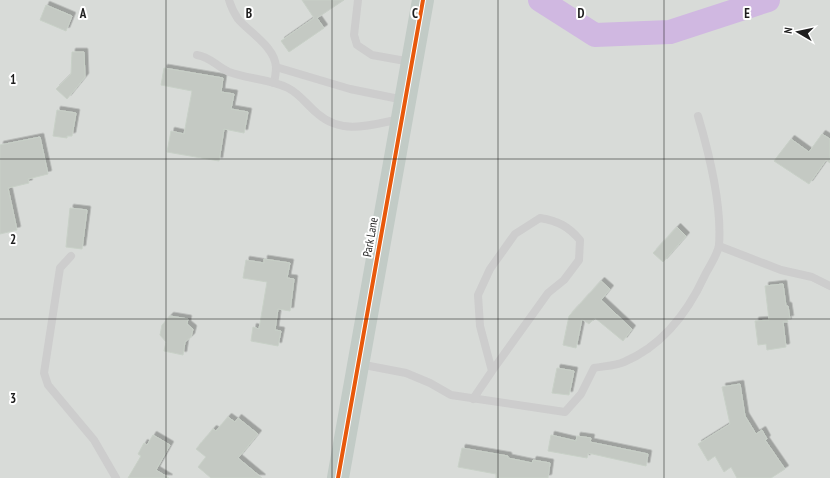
<svg xmlns="http://www.w3.org/2000/svg" width="830" height="478" viewBox="0 0 830 478" font-family="'PT Sans Narrow',sans-serif">
<style>
.residential{fill:#d8dbd8}
.lines{fill:none;stroke-linecap:round;stroke-linejoin:round}
.river{stroke:#d0b8e1;stroke-width:24}
.building{fill:#c4c9c3;stroke:#c8d0c7;filter:url(#shadow)}
.lane{stroke:#cdcdcd;stroke-width:8}
.secondary{stroke:#c2cbc6;stroke-width:22}
.cycleway-casing{stroke:#fff;stroke-width:6}
.cycleway{stroke:#e8590c;stroke-width:4}
.grid{fill:none;stroke:#1e1e1e;stroke-width:1;stroke-opacity:0.55}
.labels{text-anchor:middle;dominant-baseline:central;stroke-width:4;stroke-linejoin:round;paint-order:stroke}
.street-label{font-size:12px;fill:#1e1e1e;stroke:#fff}
.grid-label{font-size:13px;text-anchor:middle;font-weight:bold;fill:#1e1e1e;stroke:#fff;stroke-width:4;stroke-linejoin:round;paint-order:stroke}
</style>
<defs>
<filter id="shadow"><feDropShadow dx="3.5" dy="-3.5" stdDeviation="0" flood-color="#0004"/></filter>
</defs>
<rect width="100%" height="100%" fill="#e6ece6"/>
<!-- residential -->
<rect class="residential" x="0" y="0" width="830" height="478"/>
<g class="lines">
<!-- river -->
<path class="river" d="M 540,0 L 595,35 L 670,32 L 768,0"/>
</g>
<!-- building -->
<g class="building">
<path d="M 302,0 L 344,0 L 317,18 L 324,28 L 289,52 L 281,41 L 314,18 Z"/>
<path d="M 46,5 L 72,16 L 66,31 L 40,20 Z"/>
<path d="M 72,52 L 84,52 L 85,77 L 67,99 L 56,89 L 71,74 Z"/>
<path d="M 164,68 L 223,78 L 221,92 L 234,94 L 231,109 L 248,112 L 244,133 L 224,129 L 219,161 L 167,152 L 171,131 L 184,134 L 192,91 L 161,85 Z"/>
<path d="M 57,110 L 76,113 L 72,136 L 67,136 L 67,138 L 53,136 Z"/>
<path d="M 822,134 L 830,139 L 830,163 L 826,160 L 809,184 L 774,161 L 791,139 L 809,152 Z"/>
<path d="M 40,137 L 48,174 L 28,179 L 29,183 L 8,188 L 17,230 L 0,234 L 0,145 Z"/>
<path d="M 70,208 L 87,210 L 82,249 L 66,247 Z"/>
<path d="M 677,227 L 686,236 L 663,262 L 653,253 Z"/>
<path d="M 264,259 L 290,263 L 287,278 L 294,279 L 290,311 L 278,309 L 275,330 L 281,331 L 278,346 L 251,341 L 253,327 L 259,329 L 267,282 L 243,278 L 246,260 L 264,263 Z"/>
<path d="M 601,281 L 610,289 L 601,300 L 632,329 L 623,341 L 595,318 L 589,324 L 582,319 L 576,348 L 563,345 L 569,316 Z"/>
<path d="M 783,284 L 786,306 L 788,306 L 790,319 L 787,319 L 788,322 L 783,322 L 786,347 L 767,350 L 766,344 L 758,345 L 755,321 L 769,320 L 765,286 Z"/>
<path d="M 170,316 L 188,319 L 187,324 L 193,329 L 191,337 L 185,342 L 183,355 L 164,351 L 166,342 L 160,335 L 162,325 Z"/>
<path d="M 557,368 L 574,371 L 569,395 L 552,393 Z"/>
<path d="M 740,384 L 745,416 L 756,434 L 762,430 L 767,439 L 765,440 L 785,469 L 771,478 L 737,478 L 731,467 L 724,472 L 715,456 L 708,461 L 698,444 L 730,424 L 722,387 Z"/>
<path d="M 228,417 L 235,422 L 238,418 L 258,434 L 238,458 L 262,478 L 211,478 L 198,467 L 206,457 L 196,449 L 213,429 L 216,431 Z"/>
<path d="M 153,435 L 170,445 L 156,470 L 169,478 L 128,478 L 141,456 L 138,454 L 144,443 L 147,445 Z"/>
<path d="M 551,435 L 576,441 L 577,436 L 591,438 L 590,442 L 648,454 L 646,466 L 588,453 L 587,458 L 548,451 Z"/>
<path d="M 462,448 L 508,456 L 508,458 L 532,463 L 533,460 L 550,463 L 548,478 L 496,478 L 496,474 L 458,467 Z"/>
</g>
<g class="lines">
<!-- lane -->
<g class="lane">
<path d="M 229,0 C 231,7 234,13 238,19 C 250,33 275,47 276,67 C 276,72 275,78 274,83"/>
<path d="M 358,0 L 354,35 L 357,45 L 372,55 L 411,62"/>
<path d="M 197,55 C 211,57 217,67 229,72 C 248,79 270,79 288,88 C 300,94 308,106 318,114 C 342,135 371,125 400,119"/>
<path d="M 276,67 L 350,89 L 404,100"/>
<path d="M 719,246 L 781,270 L 812,277 L 830,286"/>
<path d="M 71,256 L 60,268 L 44,373 L 48,385 L 94,440 L 116,478"/>
<path d="M 359,364 L 406,373 L 430,383 L 451,395 L 565,412 L 581,394 L 594,368 C 603,366 615,366 624,362 C 662,346 688,312 705,275 C 709,267 718,254 719,245 C 722,206 709,153 698,116"/>
<path d="M 473,399 L 492,371 L 480,326 L 478,295 L 490,269 L 515,234 L 540,218 C 558,221 568,226 580,240 L 579,260 L 564,280 L 548,293 L 492,371"/>
</g>
<!-- secondary -->
<path class="secondary" d="M 338,478 L 423,0"/>
<!-- cycleway casing -->
<g class="cycleway-casing">
<path id="cycleway" d="M 338,478 L 423,0"/>
</g>
<!-- cycleway -->
<use href="#cycleway" class="cycleway"/>
</g>
<!-- grid -->
<path class="grid" d="M 166,0 L 166,478M 332,0 L 332,478M 498,0 L 498,478M 664,0 L 664,478M 0,159 L 830,159M 0,319 L 830,319"/>
<g class="labels">
<!-- street labels -->
<g class="street-label">
<text transform="translate(370 237) rotate(-80)">Park Lane</text>
</g>
</g>
<g class="grid-label">
<text x="83" y="18">A</text>
<text x="249" y="18">B</text>
<text x="415" y="18">C</text>
<text x="581" y="18">D</text>
<text x="747" y="18">E</text>
<text x="13" y="84">1</text>
<text x="13" y="244">2</text>
<text x="13" y="403">3</text>
</g>
<!-- north arrow -->
<g transform="translate(798 32) rotate(279)" stroke="#ffffff" stroke-width="3" paint-order="stroke">
<path d="M0-3L7 15L0 10L-7 15Z" fill="#1e1e1e"/>
<text y="-6" font-size="11" font-weight="bold" text-anchor="middle" fill="#1e1e1e">N</text>
</g>
</svg>
